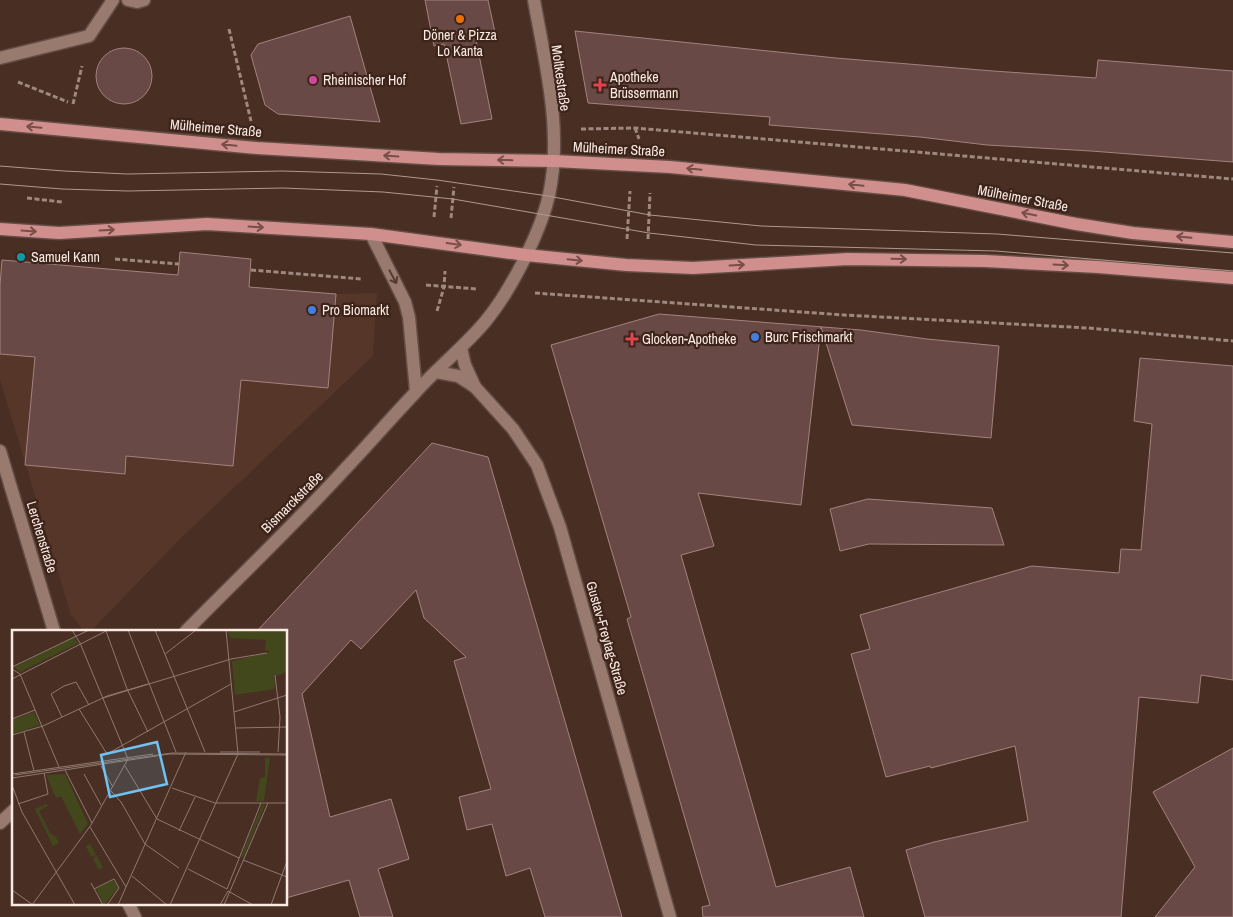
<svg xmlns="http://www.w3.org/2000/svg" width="1233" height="917" viewBox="0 0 1233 917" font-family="'Archivo Narrow',sans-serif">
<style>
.built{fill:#563629}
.building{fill:#684946;stroke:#a5827e}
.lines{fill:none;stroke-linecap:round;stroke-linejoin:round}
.minor-casing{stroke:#634c44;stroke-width:15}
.major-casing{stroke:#634c44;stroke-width:15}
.path{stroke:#9e887f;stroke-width:3;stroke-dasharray:5 2.5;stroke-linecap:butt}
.minor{stroke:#997a6e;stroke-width:12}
.major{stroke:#d08e8c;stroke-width:12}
.tram{stroke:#ae9990;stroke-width:1}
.oneway{stroke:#784e48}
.oneway2{stroke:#543a2f}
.food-dot{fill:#e8710a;stroke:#3d241a;stroke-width:2}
.hotel-dot{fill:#d1479c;stroke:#3d241a;stroke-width:2}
.health-dot{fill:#e0444e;stroke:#3d241a;stroke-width:2}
.culture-dot{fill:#0f9aa8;stroke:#3d241a;stroke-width:2}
.shop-dot{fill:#3f7fe0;stroke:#3d241a;stroke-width:2}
.labels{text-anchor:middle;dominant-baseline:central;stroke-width:4.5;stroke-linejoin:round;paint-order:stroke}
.poi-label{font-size:14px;fill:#fbeae3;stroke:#3d241a;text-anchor:start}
.street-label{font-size:14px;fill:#fbeae3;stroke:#3d241a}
.inset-road{fill:none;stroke:#907970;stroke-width:1}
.view{fill:#6fc2f4;fill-opacity:0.15;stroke:#6fc2f4;stroke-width:2.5}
.inset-edge{fill:none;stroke:#fbeae3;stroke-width:2.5}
</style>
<rect width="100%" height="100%" fill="#482e23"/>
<!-- built -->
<path class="built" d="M 180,252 L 251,259 L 249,287 L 336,294 L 377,293 L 373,356 L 180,539 L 91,631 L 84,631 L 71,615 L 0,380 L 0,260 L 177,275 Z"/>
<!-- building -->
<g class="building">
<path d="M 425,0 L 488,0 L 496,37 L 476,40 L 492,119 L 461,124 L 444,44 L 434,46 Z"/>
<path d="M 350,16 L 380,122 L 278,114 L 265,105 L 251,55 L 258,44 Z"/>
<path d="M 575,31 L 836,58 L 993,71 L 1096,78 L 1098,60 L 1233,71 L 1233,162 L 1091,151 L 987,145 L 920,137 L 769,125 L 770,117 L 588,103 Z"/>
<circle cx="124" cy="76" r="28"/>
<path d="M 180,252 L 251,259 L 249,287 L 336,294 L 328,388 L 241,380 L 233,466 L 126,456 L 125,474 L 25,465 L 35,357 L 0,354 L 0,285 L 2,260 L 178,275 Z"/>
<path d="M 659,314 L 861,330 L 927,339 L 999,346 L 991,438 L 852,425 L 821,327 L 801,505 L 698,493 L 714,546 L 681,555 L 776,887 L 850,867 L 864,917 L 703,917 L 702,907 L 710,905 L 627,619 L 631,617 L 551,345 Z"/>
<path d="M 1140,358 L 1233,366 L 1233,680 L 1201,675 L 1198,703 L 1139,697 L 1121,917 L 925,917 L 906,850 L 934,842 L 1028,821 L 1015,746 L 931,768 L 930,766 L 886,777 L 851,654 L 870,649 L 860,615 L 1032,566 L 1119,573 L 1121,549 L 1141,550 L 1152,424 L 1134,421 Z"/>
<path d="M 432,443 L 488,457 L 622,917 L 545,917 L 530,868 L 506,876 L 492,824 L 467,830 L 459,797 L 491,789 L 454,661 L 466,657 L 424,618 L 416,590 L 361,649 L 351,640 L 302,694 L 330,817 L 391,799 L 409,859 L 378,869 L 393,917 L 360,917 L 349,880 L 286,898 L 286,631 L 257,631 Z"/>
<path d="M 868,499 L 992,508 L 1004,545 L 869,544 L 840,551 L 830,509 Z"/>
<path d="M 1233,748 L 1233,917 L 1155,917 L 1195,867 L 1153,792 Z"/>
</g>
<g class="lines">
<!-- minor casing -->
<g class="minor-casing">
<g id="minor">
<path d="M 128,0 L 137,2 L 144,0"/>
<path d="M 0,58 L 89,36 L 113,0"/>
<path d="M 371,234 L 405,302 L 409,317 L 416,391"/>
<path d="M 461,348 L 465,365 L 475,387 L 513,429 L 537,465 L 560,527 L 670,917"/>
<path d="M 436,372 L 458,376 L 475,387"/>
<path d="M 0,451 L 54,631"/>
<path d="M 186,631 C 239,577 295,524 346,468 C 369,444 391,418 414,394 C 436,369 463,348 485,322 C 510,292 540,234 549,195 C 563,131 545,63 534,0"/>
<path d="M 0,823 L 14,810"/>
<path d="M 128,903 L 135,917"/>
</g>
</g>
<!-- major casing -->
<g class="major-casing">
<g id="major">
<path d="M 0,124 L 257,148 L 439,159 L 554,161 L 670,167 L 905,190 L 1076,224 L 1133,233 L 1233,242"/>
<path d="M 0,229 L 59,233 L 207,224 L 371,234 L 526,255 L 626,265 L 693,268 L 848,259 L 985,261 L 1098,267 L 1233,278"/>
</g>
</g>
<!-- path -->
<g class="path">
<path d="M 229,29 L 251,121"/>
<path d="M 18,82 L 68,102"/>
<path d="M 73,104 L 82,66"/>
<path d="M 635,128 L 639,139"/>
<path d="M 581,129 L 635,128 L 1233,179"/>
<path d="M 27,198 L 62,202"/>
<path d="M 434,217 L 437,186"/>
<path d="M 451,218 L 454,187"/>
<path d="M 627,239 L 630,191"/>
<path d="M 648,239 L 650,193"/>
<path d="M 115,259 L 179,264"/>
<path d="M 251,270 L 362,279"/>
<path d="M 426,285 L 477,289"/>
<path d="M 535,293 L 844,315 L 1088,328 L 1233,341"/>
<path d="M 437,311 L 444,287 L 445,271"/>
</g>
<!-- minor -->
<use href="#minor" class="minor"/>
<!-- major -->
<use href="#major" class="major"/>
<!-- tram -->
<g class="tram">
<path d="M 0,166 L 64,171 L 127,174 L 282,171 L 381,174 L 437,180 L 548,196 L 650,215 L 761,226 L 997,234 L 1233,253"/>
<path d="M 0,184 L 62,189 L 128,191 L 283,188 L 383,192 L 453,199 L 649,233 L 756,245 L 996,251 L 1233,271"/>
</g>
</g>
<!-- one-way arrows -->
<defs><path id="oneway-shaft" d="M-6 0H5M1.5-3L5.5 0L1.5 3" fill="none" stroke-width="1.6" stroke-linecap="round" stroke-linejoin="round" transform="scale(1.25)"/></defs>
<g class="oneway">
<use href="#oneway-shaft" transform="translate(34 127) rotate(-175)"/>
<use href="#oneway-shaft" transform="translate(229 145) rotate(-174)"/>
<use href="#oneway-shaft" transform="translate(391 156) rotate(-176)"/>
<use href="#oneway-shaft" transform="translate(505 160) rotate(-179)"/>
<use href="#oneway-shaft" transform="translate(694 169) rotate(-174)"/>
<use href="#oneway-shaft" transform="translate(856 185) rotate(-174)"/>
<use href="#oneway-shaft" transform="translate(1029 214) rotate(-169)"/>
<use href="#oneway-shaft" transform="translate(256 227) rotate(3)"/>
<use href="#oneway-shaft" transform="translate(107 230) rotate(-3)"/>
<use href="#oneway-shaft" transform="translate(29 231) rotate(4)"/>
<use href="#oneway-shaft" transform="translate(1184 237) rotate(-175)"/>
<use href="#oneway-shaft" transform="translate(454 244) rotate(8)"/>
<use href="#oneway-shaft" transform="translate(899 259) rotate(1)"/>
<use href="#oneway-shaft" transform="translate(575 260) rotate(6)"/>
<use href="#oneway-shaft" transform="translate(737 265) rotate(-3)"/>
<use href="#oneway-shaft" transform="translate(1061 265) rotate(3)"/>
</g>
<use class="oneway2" href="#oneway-shaft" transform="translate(393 277) rotate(62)"/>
<!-- markers -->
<circle class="food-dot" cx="460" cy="19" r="5"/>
<circle class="hotel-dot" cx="313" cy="80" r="5"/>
<g class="health-dot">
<path d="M597.5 77.5h5v5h5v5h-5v5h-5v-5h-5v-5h5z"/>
<path d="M629.5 331.5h5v5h5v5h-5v5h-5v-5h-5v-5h5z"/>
</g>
<circle class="culture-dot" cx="21" cy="257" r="5"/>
<g class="shop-dot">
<circle cx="312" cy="310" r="5"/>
<circle cx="755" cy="337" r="5"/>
</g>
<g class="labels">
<!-- poi labels -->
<g class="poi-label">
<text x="460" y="35" text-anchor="middle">Döner &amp; Pizza<tspan x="460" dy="16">Lo Kanta</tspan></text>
<text x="610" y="77">Apotheke<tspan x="610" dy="16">Brüssermann</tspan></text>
<text x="323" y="80">Rheinischer Hof</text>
<text x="31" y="257">Samuel Kann</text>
<text x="322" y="310">Pro Biomarkt</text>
<text x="765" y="337">Burc Frischmarkt</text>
<text x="642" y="339">Glocken-Apotheke</text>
</g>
<!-- street labels -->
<g class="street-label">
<text transform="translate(561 78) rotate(82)">Moltkestraße</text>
<text transform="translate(216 128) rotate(5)">Mülheimer Straße</text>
<text transform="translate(619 149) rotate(3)">Mülheimer Straße</text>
<text transform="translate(1023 198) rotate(11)">Mülheimer Straße</text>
<text transform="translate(292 502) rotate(-45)">Bismarckstraße</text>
<text transform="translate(42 537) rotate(73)">Lerchenstraße</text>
<text transform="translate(607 638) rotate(74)">Gustav-Freytag-Straße</text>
</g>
</g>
<!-- overview -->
<g transform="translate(12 630)">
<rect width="275" height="275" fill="#482e23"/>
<path d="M 224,0 L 275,0 L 275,41 L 266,46 L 262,44 L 263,59 L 223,65 L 220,31 L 258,22 L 253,20 L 254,10 L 218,8 L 216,2 ZM 62,7 L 66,13 L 8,42 L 2,37 ZM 22,82 L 28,95 L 0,104 L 0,90 ZM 253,128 L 258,128 L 252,171 L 244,171 L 248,148 L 253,147 ZM 53,144 L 76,194 L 68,204 L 49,166 L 45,168 L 42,164 L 34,145 ZM 34,174 L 36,176 L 27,181 L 38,203 L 44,207 L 50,205 L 44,208 L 47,213 L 41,216 L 23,179 ZM 250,175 L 253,175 L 231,228 L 229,227 ZM 78,214 L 91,237 L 87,240 L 81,229 L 84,225 L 79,227 L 74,216 ZM 101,250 L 106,258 L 92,275 L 84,259 Z" fill="#43471c"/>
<path class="inset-road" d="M 116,0 L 164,122M 143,0 L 193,122M 94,1 L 115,59 L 136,102M 153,24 L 184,0M 0,37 L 77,0M 0,39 L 8,44 L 47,137M 263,45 L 268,87 L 266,122M 0,49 L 96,0M 91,68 L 219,29 L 255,23M 67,79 L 95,124 L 219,54M 222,82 L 275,65M 50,87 L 39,64 L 52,56 L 64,52 L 77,75M 0,89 L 23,80M 224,98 L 275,97M 12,102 L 22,141M 0,105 L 31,96 L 95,66 L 136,54M 208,122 L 248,122M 89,136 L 101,157M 113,136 L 145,189 L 227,228M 53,140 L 80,193M 0,144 L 141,124M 72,144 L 89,175M 3,145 L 160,123 L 275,124M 0,148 L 157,124 L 275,125M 0,155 L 10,182 L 63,275M 160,158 L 203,173 L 275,173M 99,161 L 109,172 L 133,214 L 167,238M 6,174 L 36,164 L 32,143M 78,197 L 114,257M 167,201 L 183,167M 231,230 L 275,247M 176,239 L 215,259 L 249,173M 120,246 L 155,275M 79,253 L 91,275M 82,259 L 102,249 L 107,258 L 95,275M 0,260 L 21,275M 20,275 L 79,195 L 116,129 L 68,13 L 60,0M 106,275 L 174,122M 158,275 L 226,124 L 214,0M 208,275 L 216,261 L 241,275M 212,275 L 256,173M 259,275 L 275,231"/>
<path class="view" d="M 145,112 L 155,154 L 98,167 L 89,125 Z"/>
<rect width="275" height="275" class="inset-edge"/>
</g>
</svg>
